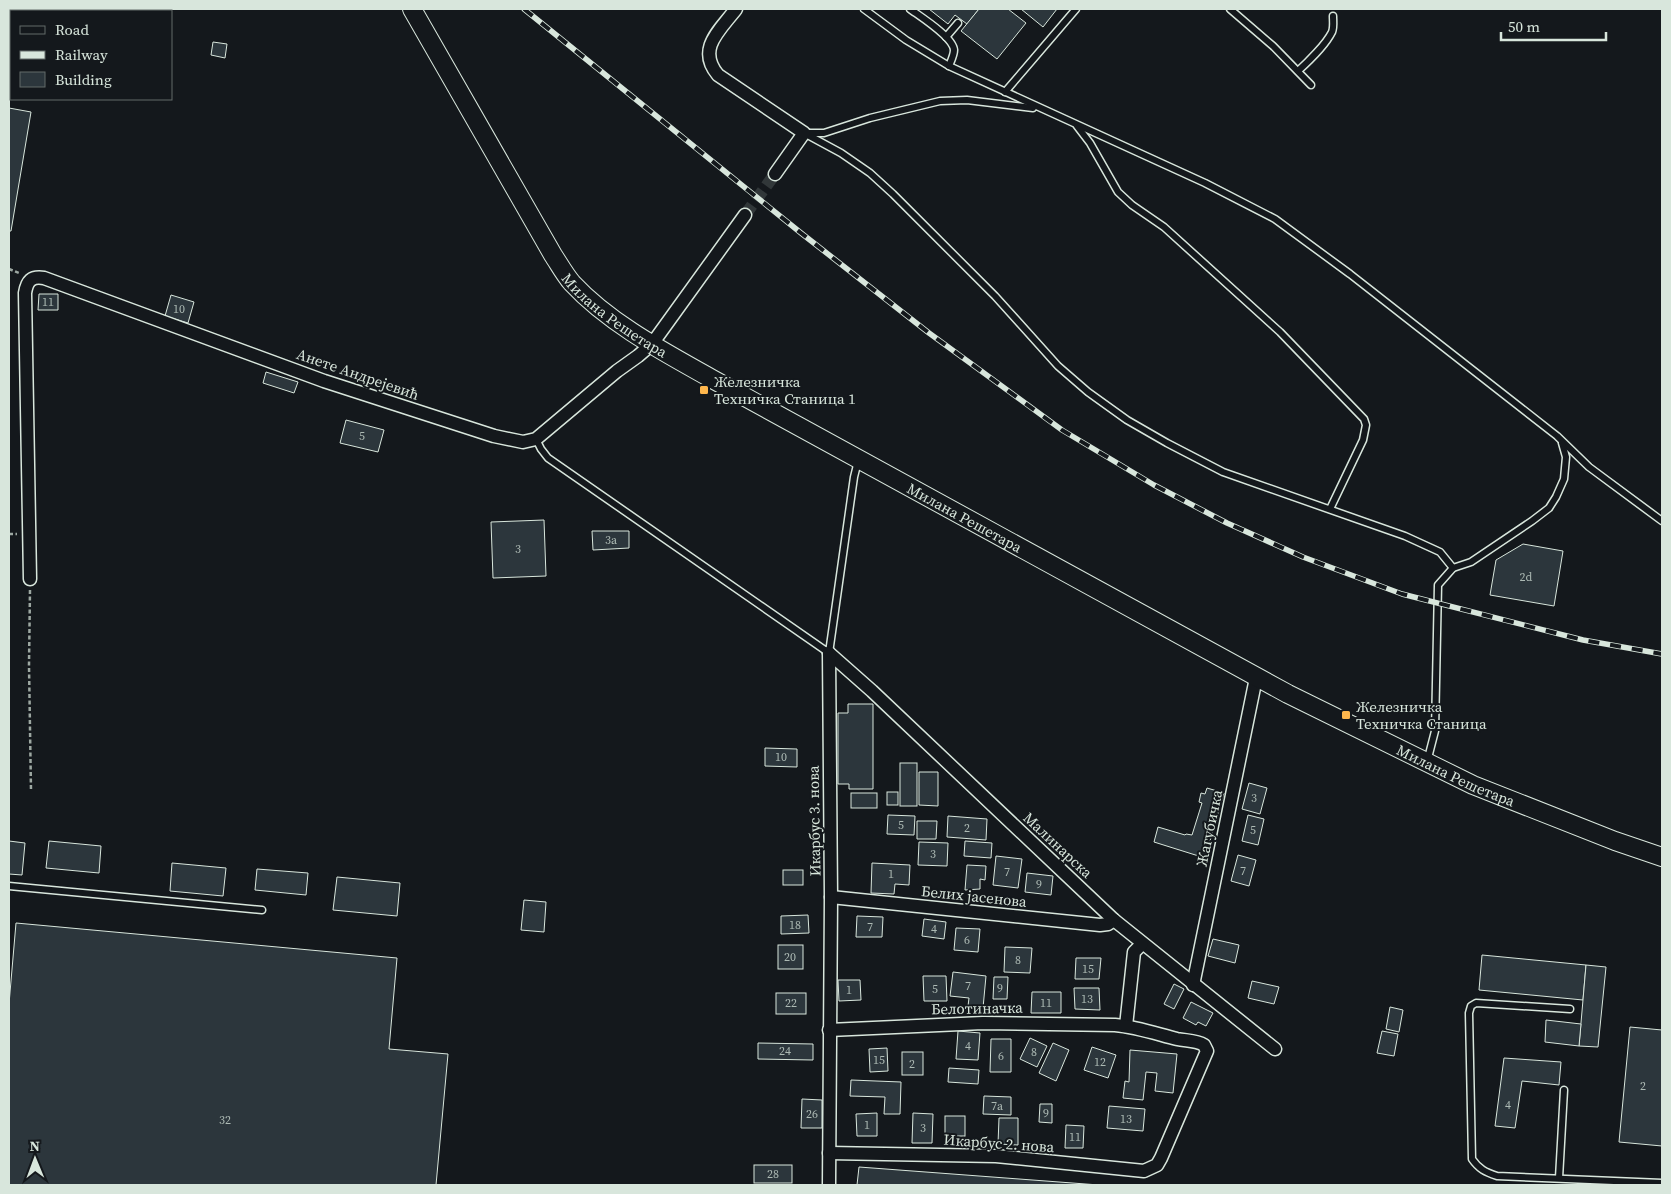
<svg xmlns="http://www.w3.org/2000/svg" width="1671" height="1194" viewBox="0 0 1671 1194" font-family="'Source Serif 4',serif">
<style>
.building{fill:#2c363c;stroke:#d8e6dc}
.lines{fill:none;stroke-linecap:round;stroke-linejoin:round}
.street-tunnel{stroke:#313739;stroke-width:12;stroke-dasharray:12 6;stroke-linecap:butt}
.lane-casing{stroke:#d8e6dc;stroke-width:9}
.street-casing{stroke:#d8e6dc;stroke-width:15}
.secondary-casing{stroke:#d8e6dc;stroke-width:20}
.path{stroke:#9da8a2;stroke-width:2.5;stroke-dasharray:4 2.5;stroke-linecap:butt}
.lane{stroke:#14181c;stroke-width:6}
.street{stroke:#14181c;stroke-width:12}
.secondary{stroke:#14181c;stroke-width:18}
.rail-casing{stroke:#d8e6dc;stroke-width:5.5}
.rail{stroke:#14181c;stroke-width:4;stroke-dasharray:11;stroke-linecap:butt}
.poi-dot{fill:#ffb74d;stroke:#14181c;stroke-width:2}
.labels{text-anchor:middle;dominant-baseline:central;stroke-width:4;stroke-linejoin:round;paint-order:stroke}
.number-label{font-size:12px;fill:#adbab4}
.street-label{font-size:15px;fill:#d8e6dc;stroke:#14181c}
.poi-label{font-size:15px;fill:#d8e6dc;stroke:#14181c;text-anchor:start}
</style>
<rect width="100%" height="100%" fill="#14181c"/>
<!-- building -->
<g class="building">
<path d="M 929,9 L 979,9 L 967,24 L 955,15 L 948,24 Z"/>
<path d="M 979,9 L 1008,9 L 1026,23 L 997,59 L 961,31 Z"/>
<path d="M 1021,9 L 1057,9 L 1043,27 Z"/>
<path d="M 213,42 L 227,44 L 225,58 L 211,55 Z"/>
<path d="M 9,108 L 31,112 L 11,231 L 9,231 Z"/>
<path d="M 39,294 L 58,294 L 58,310 L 38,310 Z"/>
<path d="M 171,295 L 194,302 L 188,323 L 165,316 Z"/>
<path d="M 266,372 L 298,382 L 294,393 L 263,383 Z"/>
<path d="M 346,420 L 384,430 L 378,452 L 340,443 Z"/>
<path d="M 544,520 L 546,576 L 493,578 L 491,522 Z"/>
<path d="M 592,531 L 629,531 L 629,548 L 593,550 Z"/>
<path d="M 1523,544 L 1563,551 L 1554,606 L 1490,595 L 1496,560 Z"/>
<path d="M 848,704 L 873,704 L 873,789 L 849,789 L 849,784 L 838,784 L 838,713 L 848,713 Z"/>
<path d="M 765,748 L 797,749 L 797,767 L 765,766 Z"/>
<rect x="900" y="763" width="17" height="43"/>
<path d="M 919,772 L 938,772 L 938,806 L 919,805 Z"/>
<path d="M 1249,783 L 1267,788 L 1260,814 L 1242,809 Z"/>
<path d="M 1207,788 L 1224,793 L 1205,858 L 1154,842 L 1158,827 L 1185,835 L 1186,834 L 1192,835 L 1202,803 L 1199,802 L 1201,793 L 1205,794 Z"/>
<rect x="887" y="792" width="11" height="13"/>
<rect x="851" y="793" width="26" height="15"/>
<path d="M 888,815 L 915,816 L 914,835 L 887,834 Z"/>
<path d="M 1248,815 L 1264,819 L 1258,845 L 1242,841 Z"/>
<path d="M 948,816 L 987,819 L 986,840 L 947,837 Z"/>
<path d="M 917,821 L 937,821 L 936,839 L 917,839 Z"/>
<path d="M 9,841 L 25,843 L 22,875 L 9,874 Z"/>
<path d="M 49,841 L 101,846 L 99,873 L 46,868 Z"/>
<path d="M 965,841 L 992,843 L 991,858 L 964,856 Z"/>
<path d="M 919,842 L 948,843 L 947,866 L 918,865 Z"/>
<path d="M 1238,855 L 1256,860 L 1249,886 L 1231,881 Z"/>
<path d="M 996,856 L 1022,859 L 1018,888 L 993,885 Z"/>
<path d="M 172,863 L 226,868 L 223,896 L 170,891 Z"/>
<path d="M 872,863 L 910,865 L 909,885 L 895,884 L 894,894 L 871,893 Z"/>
<path d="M 967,865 L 986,866 L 985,880 L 980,879 L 980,889 L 965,890 Z"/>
<path d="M 257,869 L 308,873 L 306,895 L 255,890 Z"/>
<rect x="783" y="870" width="20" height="15"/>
<path d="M 1027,873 L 1053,876 L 1051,895 L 1025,892 Z"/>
<path d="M 337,877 L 400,883 L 397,916 L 333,910 Z"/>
<path d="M 524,900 L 546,902 L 544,932 L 521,930 Z"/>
<path d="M 808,915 L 809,933 L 781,934 L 781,916 Z"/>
<path d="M 857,916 L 883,917 L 882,937 L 856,937 Z"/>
<path d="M 924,919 L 946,922 L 944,939 L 922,936 Z"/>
<path d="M 16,923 L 397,958 L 389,1049 L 448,1054 L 436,1185 L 9,1185 L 9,1004 Z"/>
<path d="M 956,928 L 980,929 L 978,952 L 954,950 Z"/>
<path d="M 1213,939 L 1239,945 L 1235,963 L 1208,956 Z"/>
<rect x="778" y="945" width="25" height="24"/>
<path d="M 1005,947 L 1032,948 L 1030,973 L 1004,972 Z"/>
<path d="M 1482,955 L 1586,965 L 1583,1000 L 1479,990 Z"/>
<path d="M 1076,958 L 1101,958 L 1099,979 L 1075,979 Z"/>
<path d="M 1586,965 L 1606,967 L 1598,1047 L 1579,1046 Z"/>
<path d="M 953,972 L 986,976 L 983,1008 L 968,1006 L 969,998 L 950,996 Z"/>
<path d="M 923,976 L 946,976 L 947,1001 L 924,1001 Z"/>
<path d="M 994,977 L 1008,977 L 1007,999 L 993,999 Z"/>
<path d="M 838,980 L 860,980 L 861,1000 L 839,1001 Z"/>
<path d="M 1252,981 L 1279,987 L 1274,1004 L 1248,998 Z"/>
<path d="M 1174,984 L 1184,989 L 1174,1009 L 1164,1004 Z"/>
<path d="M 1074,988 L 1099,988 L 1100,1010 L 1075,1009 Z"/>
<path d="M 1032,992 L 1061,992 L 1061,1013 L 1031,1013 Z"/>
<rect x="776" y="993" width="30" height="21"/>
<path d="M 1191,1002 L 1213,1013 L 1206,1026 L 1198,1022 L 1196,1025 L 1183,1018 Z"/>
<path d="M 1390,1007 L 1403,1010 L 1399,1032 L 1386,1029 Z"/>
<path d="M 1546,1020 L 1581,1024 L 1579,1046 L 1545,1042 Z"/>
<path d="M 1630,1027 L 1662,1030 L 1662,1146 L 1619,1142 Z"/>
<path d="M 958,1031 L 980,1033 L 978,1060 L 956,1059 Z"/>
<path d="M 1382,1031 L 1398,1034 L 1394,1056 L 1377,1053 Z"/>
<path d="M 1030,1038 L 1047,1046 L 1037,1067 L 1020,1059 Z"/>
<path d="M 991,1039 L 1011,1039 L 1011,1072 L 990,1072 Z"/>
<path d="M 758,1043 L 813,1044 L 813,1060 L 758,1059 Z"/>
<path d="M 1053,1043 L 1069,1050 L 1056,1081 L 1039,1073 Z"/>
<path d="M 1092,1047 L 1116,1055 L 1108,1078 L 1084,1070 Z"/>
<path d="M 887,1048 L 888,1071 L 870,1072 L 869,1049 Z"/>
<path d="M 1130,1050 L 1177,1054 L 1173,1093 L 1155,1091 L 1157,1073 L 1146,1072 L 1143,1100 L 1123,1098 L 1125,1081 L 1129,1082 Z"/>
<rect x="902" y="1052" width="21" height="23"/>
<path d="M 1504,1058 L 1561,1062 L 1559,1085 L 1522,1081 L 1515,1128 L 1495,1126 Z"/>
<path d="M 949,1068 L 979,1070 L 978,1084 L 948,1082 Z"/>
<path d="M 851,1080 L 901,1082 L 900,1114 L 884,1114 L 885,1097 L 850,1096 Z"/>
<path d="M 984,1096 L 1011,1097 L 1011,1115 L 983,1114 Z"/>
<path d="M 802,1099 L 822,1100 L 822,1128 L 801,1128 Z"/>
<path d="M 1040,1104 L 1052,1104 L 1052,1123 L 1039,1122 Z"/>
<path d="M 1109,1106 L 1145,1109 L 1143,1131 L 1107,1128 Z"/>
<path d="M 877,1113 L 877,1136 L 857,1136 L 856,1114 Z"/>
<path d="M 913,1113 L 933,1114 L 932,1143 L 912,1143 Z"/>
<rect x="945" y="1116" width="20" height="20"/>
<path d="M 999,1118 L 1018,1118 L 1018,1145 L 998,1144 Z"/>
<path d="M 1066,1125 L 1084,1126 L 1083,1148 L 1065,1148 Z"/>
<rect x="754" y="1165" width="38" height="18"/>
<path d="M 859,1167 L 1099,1185 L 857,1185 Z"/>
</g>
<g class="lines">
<!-- street-tunnel -->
<path class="street-tunnel" d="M 745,215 L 775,174"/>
<!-- lane casing -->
<g class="lane-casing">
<g id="lane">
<path d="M 864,9 L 906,40 L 949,66 L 1205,183 L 1275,219 L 1350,274 L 1557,436 L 1589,467 L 1662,521"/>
<path d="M 910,9 C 921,17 953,37 954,50 C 954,55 951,61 949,66"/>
<path d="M 1230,9 L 1273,46 L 1311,85"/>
<path d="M 946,37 L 958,23"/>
<path d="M 1298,71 C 1308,62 1326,44 1332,32 C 1334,27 1333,21 1333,16"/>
<path d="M 1005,92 L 1076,9"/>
<path d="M 1077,126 L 1090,143 L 1118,192 L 1132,205 L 1164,227 L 1280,332 L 1364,419 L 1366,425 L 1363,440 L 1330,509"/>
<path d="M 804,133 L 841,153 L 870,173 L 893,194 L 995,296 L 1058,366 L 1088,392 L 1127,420 L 1167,443 L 1223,472 L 1405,536 L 1440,552 L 1453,568"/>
<path d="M 805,133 L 824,133 L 870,118 L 940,101 L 967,100 L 1033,108"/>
<path d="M 536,439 L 541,449 L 548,458 L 829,653 L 854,477 L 858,461"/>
<path d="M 1427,762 L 1435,731 L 1438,585 L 1453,568 L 1471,562 L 1532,521 L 1549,508 L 1556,497 L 1564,479 L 1566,457 L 1562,443"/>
<path d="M 9,886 L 262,910"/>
<path d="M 1570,1009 L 1476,1003 L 1471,1006 L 1469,1013 L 1472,1159 C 1479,1169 1485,1172 1497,1176 L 1662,1183"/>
<path d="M 1559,1178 L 1564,1090"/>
</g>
</g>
<!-- street casing -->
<g class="street-casing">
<g id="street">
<path d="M 736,9 C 720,30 696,49 718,75 L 804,133 L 775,174"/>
<path d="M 30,579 L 25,293 C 27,281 31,276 44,278 L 324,381 L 494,436 L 523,442 L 536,439 L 617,371 L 638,356 L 652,344 L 745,215"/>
<path d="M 829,653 L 872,691 L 1114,920 L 1275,1049"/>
<path d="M 831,897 L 1100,925 L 1108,924 L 1114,920"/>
<path d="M 1193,985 L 1256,678"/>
<path d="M 1126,1026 L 1134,952 L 1142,944"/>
<path d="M 829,1030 L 983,1023 L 1115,1025 C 1137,1027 1157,1034 1177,1039 C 1186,1041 1196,1040 1204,1045 L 1207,1051 L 1161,1158 L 1157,1165 L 1144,1171 L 996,1156 L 829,1153"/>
<path d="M 829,1185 L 831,897 L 829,653"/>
</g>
</g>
<!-- secondary casing -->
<g class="secondary-casing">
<g id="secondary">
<path id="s1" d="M 412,9 L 553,255 C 559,264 565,275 572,283 C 610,324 666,353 714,380 L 1288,694 L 1473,785 L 1615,841 L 1662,857"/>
</g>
</g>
<!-- path -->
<g class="path">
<path d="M 9,269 L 19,273"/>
<path d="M 9,534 L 17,534"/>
<path d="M 30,590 L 29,665 L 31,791"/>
</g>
<!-- lane -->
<use href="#lane" class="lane"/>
<!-- street -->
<use href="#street" class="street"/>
<!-- secondary -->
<use href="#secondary" class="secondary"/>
<!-- rail casing -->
<g class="rail-casing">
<path id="rail" d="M 524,9 L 801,233 L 929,333 L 1062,430 L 1154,485 L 1227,523 L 1303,557 L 1402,594 L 1583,640 L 1662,654"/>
</g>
<!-- rail -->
<use href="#rail" class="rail"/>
</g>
<!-- markers -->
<g class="poi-dot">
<rect x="699" y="385" width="10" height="10" rx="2.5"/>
<rect x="1341" y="710" width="10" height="10" rx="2.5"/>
</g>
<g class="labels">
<!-- number labels -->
<g class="number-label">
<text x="48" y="302">11</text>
<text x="179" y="309">10</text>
<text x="362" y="436">5</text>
<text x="611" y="540">3a</text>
<text x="518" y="549">3</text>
<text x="1526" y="577">2d</text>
<text x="781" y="757">10</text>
<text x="1254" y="798">3</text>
<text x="901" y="825">5</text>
<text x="967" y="828">2</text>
<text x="1253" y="830">5</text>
<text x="933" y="854">3</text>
<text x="1243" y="871">7</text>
<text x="1007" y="872">7</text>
<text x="891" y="874">1</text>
<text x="1039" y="884">9</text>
<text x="795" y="925">18</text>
<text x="870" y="927">7</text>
<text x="934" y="929">4</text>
<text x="967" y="940">6</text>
<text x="790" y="957">20</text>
<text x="1018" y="960">8</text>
<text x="1088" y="969">15</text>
<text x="968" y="986">7</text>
<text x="1000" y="988">9</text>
<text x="935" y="989">5</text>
<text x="849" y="990">1</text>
<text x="1087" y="999">13</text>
<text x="791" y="1003">22</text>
<text x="1046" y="1003">11</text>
<text x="968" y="1046">4</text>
<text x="785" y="1051">24</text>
<text x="1034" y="1052">8</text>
<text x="1001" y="1056">6</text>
<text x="879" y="1060">15</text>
<text x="1100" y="1062">12</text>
<text x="912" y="1064">2</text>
<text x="1643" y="1086">2</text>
<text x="1508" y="1105">4</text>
<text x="997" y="1106">7a</text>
<text x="1046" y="1113">9</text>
<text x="812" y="1114">26</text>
<text x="1126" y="1119">13</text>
<text x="225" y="1120">32</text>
<text x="867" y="1125">1</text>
<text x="923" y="1128">3</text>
<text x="1075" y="1137">11</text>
<text x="773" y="1174">28</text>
</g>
<!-- street labels -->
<g class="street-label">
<text stroke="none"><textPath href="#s1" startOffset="371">Милана Решетара</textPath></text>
<text transform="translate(358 374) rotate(19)">Анете Андрејевић</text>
<text stroke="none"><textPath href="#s1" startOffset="776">Милана Решетара</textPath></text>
<text stroke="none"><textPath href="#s1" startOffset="1331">Милана Решетара</textPath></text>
<text transform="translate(814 821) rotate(-91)">Икарбус 3. нова</text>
<text transform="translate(1209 828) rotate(-78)">Жагубичка</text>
<text transform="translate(1058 845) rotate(43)">Малинарска</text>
<text transform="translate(974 896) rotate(6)">Белих јасенова</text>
<text transform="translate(977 1008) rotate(-1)">Белотиначка</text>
<text transform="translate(999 1143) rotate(4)">Икарбус 2. нова</text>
</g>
<!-- poi labels -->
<g class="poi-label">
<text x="714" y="381">Железничка<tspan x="714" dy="17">Техничка Станица 1</tspan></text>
<text x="1356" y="706">Железничка<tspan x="1356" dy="17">Техничка Станица</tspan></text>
</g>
</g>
<!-- border -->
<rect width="1671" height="1194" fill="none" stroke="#d8e6dc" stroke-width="20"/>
<!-- legend -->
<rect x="10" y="10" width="162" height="90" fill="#14181c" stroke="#626a69"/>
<rect x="20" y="26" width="25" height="8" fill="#14181c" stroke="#626a69"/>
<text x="55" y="35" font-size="15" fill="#d8e6dc">Road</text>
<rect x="20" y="51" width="25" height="8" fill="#d8e6dc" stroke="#626a69"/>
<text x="55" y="60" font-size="15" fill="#d8e6dc">Railway</text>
<rect x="20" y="72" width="25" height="15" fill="#2c363c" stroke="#626a69"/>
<text x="55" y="85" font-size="15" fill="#d8e6dc">Building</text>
<!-- north arrow -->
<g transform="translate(35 1159) rotate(359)" stroke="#14181c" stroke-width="4" paint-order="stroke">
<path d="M0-4L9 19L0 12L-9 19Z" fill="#d8e6dc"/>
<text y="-8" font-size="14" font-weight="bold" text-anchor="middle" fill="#d8e6dc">N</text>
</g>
<!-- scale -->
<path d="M1501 32v8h105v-8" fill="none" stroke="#d8e6dc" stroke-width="2.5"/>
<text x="1508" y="32" font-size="15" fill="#d8e6dc" stroke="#14181c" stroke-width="4" paint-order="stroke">50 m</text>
</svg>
